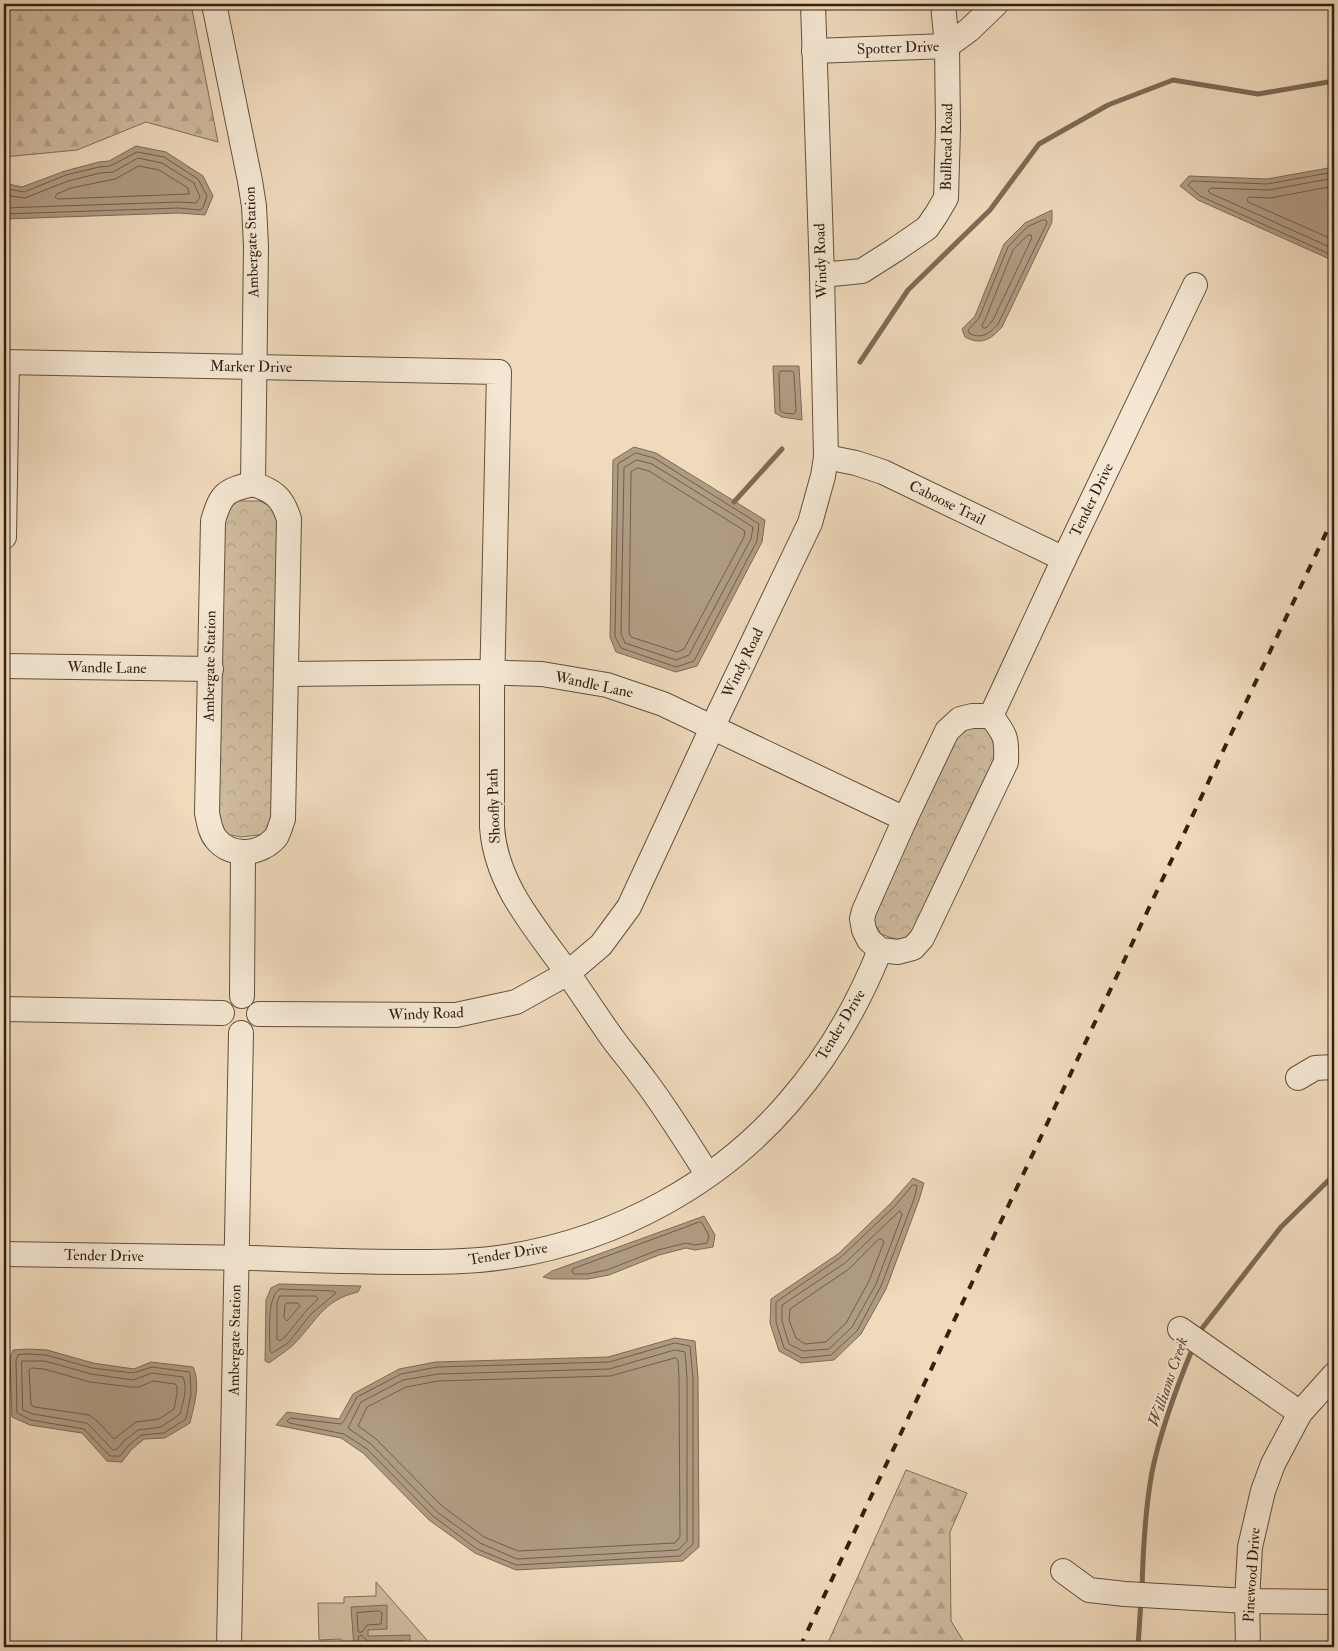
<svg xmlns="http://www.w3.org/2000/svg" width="1338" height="1651" viewBox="0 0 1338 1651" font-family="'IM FELL Double Pica',serif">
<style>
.forest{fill:url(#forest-firs);stroke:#806e58}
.park{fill:url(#park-crowns);stroke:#806e58}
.pitch{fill:#cfbb9f;stroke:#806e58}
.water{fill:#af9b82;stroke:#7d6b55}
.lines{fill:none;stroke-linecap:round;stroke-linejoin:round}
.shore{stroke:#705e4a;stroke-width:1}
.stream{stroke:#7d6b55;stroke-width:5}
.minor-casing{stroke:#61503c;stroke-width:26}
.minor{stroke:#f5e7d3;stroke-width:24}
.rail{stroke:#322211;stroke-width:4;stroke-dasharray:9 9;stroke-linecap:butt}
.labels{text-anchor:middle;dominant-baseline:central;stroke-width:4;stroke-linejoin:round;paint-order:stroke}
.street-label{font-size:15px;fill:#322211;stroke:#f5e7d3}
.water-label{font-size:16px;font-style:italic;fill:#5e4c39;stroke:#f5e7d3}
</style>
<defs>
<pattern id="forest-firs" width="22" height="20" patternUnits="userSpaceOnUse" patternTransform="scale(1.25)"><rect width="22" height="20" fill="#cfbb9f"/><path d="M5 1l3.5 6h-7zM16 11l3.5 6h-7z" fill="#b2a088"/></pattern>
<pattern id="park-crowns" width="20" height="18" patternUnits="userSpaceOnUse" patternTransform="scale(1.25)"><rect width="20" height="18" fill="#cfbb9f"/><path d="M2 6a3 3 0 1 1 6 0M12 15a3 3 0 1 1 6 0" fill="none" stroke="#b2a088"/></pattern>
</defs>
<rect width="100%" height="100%" fill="#efdabc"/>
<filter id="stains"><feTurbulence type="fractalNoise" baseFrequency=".004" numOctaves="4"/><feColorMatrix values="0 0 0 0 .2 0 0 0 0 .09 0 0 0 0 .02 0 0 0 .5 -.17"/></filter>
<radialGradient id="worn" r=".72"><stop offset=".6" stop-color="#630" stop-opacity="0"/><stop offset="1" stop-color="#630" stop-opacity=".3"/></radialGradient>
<!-- forest -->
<g class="forest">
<path d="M 29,4 L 191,4 L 218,142 L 146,122 L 77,150 L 4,157 L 4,7 Z"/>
<path d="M 906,1470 L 967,1493 L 950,1532 L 951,1621 L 967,1647 L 826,1647 Z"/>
</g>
<!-- park -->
<g class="park">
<path d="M 238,501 L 260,501 L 274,508 L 279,519 L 275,811 L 267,834 L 241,837 L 225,834 L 218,815 L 222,530 L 226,511 Z"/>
<path d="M 984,727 L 998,740 L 999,761 L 912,937 L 900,941 L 881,934 L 871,918 L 956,735 L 970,728 Z"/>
</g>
<!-- pitch -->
<path class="pitch" d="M 376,1582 L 433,1647 L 342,1647 L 341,1639 L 319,1640 L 318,1603 L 344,1603 L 344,1597 L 376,1596 Z"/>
<!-- water -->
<g class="water">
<path d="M 136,146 L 166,152 L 203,176 L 213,196 L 205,215 L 179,213 L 4,219 L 4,183 L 22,187 L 65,171 L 99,162 L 109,161 Z"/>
<path d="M 1334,167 L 1334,261 L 1198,200 L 1180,186 L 1189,176 L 1267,179 Z"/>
<path d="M 1052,210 L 1052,222 L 1002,327 C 991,339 982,346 965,337 L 962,329 L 975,316 L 1004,244 L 1025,223 Z"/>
<path d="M 773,366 L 799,366 L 802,420 L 782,417 L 775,413 Z"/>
<path d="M 634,447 L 656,453 L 765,520 L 762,542 L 697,666 L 676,672 L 616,652 L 610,637 L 613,460 Z"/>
<path d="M 913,1178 L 924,1183 L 919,1200 L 886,1289 L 861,1334 L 834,1360 L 801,1363 L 779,1351 L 770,1323 L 771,1299 L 838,1254 L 891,1203 Z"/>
<path d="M 704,1216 L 715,1235 L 713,1247 L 695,1250 L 686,1248 L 659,1255 L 609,1275 L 588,1279 L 551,1279 L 543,1277 L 552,1271 Z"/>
<path d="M 279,1284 L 361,1286 L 358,1292 C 322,1300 316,1323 292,1346 C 285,1352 277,1357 269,1363 L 265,1361 L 266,1300 L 271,1288 Z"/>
<path d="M 675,1338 L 695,1341 L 698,1378 L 699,1547 L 683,1561 L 516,1570 L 475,1553 L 429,1520 L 363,1453 L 341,1438 L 276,1425 L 287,1412 L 339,1419 L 353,1394 L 399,1369 L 436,1362 L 608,1357 Z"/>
<path d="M 28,1349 L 47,1350 L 93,1363 L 134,1369 L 151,1362 L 193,1367 C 201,1384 194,1405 190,1423 L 165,1438 L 144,1439 L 131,1450 L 122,1462 L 107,1461 L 82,1433 L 30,1425 L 12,1417 L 10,1359 L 13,1350 Z"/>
<path d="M 387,1605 L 387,1629 L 368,1630 L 368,1636 L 410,1635 L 410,1647 L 354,1647 L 351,1607 Z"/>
<path d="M 679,1644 L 681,1647 L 485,1647 Z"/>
</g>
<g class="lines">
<!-- shore -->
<g class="shore">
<path d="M 139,166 L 159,170 L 188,188 L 189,194 L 58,199 L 55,197 L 57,194 L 71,188 L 115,179 Z"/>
<path d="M 1334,172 L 1267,184 L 1192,181 L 1188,185 L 1200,196 L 1334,256"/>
<path d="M 1334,178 L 1269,190 L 1211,188 L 1208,191 L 1210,193 L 1334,249"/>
<path d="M 1334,186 L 1270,198 L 1249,197 L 1247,200 L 1248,202 L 1334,240"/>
<path d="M 4,188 L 24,192 L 66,175 L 99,167 L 110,166 L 137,152 L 164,157 L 198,179 L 207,196 L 203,208 L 200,210 L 179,208 L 4,214"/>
<path d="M 4,195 L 25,198 L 68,181 L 100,173 L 113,172 L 138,158 L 162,163 L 194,183 L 200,197 L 196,203 L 179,202 L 4,208"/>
<path d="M 1043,220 L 1046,220 L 1047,223 L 998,324 C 990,333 982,339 970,334 L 968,330 L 979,318 L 1008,247 L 1027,227 Z"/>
<path d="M 1028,235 L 1031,235 L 1032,238 L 993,320 L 986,328 L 983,328 L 982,325 L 985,320 L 1013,250 Z"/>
<path d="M 781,371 L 792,371 L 794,373 L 796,411 L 794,414 L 784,413 L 780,410 L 779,374 Z"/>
<path d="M 636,453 L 654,458 L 759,524 L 757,541 L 694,661 L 676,667 L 621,648 L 615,636 L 618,464 Z"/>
<path d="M 637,460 L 652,464 L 753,527 L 751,539 L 689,655 L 676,660 L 625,643 L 621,634 L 624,468 Z"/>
<path d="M 638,468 L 649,471 L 745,531 L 744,537 L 684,649 L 677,652 L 631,637 L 629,633 L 631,472 Z"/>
<path d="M 913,1185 L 916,1185 L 917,1187 L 914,1199 L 881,1286 L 857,1331 L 831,1355 L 802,1358 L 784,1348 L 776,1322 L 776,1302 L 841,1257 L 895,1206 Z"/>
<path d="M 900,1211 L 902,1215 L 876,1284 L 852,1327 L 829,1349 L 803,1351 L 789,1344 L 782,1321 L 782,1305 L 845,1263 Z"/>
<path d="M 700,1222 L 702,1223 L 709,1236 L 707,1243 L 695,1245 L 686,1243 L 658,1250 L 607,1270 L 587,1274 L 574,1274 L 572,1272 L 573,1269 Z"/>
<path d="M 879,1239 L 882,1239 L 884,1242 L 869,1281 L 846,1323 L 826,1342 L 805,1344 L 796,1338 L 789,1320 L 790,1309 L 849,1269 Z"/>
<path d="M 280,1289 L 333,1291 L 336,1293 L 311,1314 L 288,1343 L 272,1353 L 270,1351 C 270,1336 266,1296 280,1289 Z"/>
<path d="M 280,1296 L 316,1296 L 318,1299 L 306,1311 L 284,1338 L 279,1341 L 277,1339 L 277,1303 Z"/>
<path d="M 287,1303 L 298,1303 L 300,1306 L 287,1321 L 284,1318 L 285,1305 Z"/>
<path d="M 675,1343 L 690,1346 L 693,1378 L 693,1544 L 680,1556 L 516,1565 L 477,1549 L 433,1516 L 367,1449 L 344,1434 L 289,1423 L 287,1421 L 290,1418 L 341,1424 L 344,1421 L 357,1397 L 401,1374 L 437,1367 L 609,1362 Z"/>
<path d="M 675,1350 L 685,1352 L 687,1378 L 687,1541 L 678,1550 L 517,1559 L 480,1543 L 437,1512 L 371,1444 L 348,1428 L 361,1402 L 403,1380 L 438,1374 L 609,1369 Z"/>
<path d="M 28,1354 L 46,1355 L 92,1368 L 133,1373 L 152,1367 L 189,1372 L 190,1374 L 191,1394 L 186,1419 L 164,1433 L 141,1435 L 128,1446 L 120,1456 L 110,1456 L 84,1429 L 31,1420 L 17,1413 L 16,1360 L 18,1355 Z"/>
<path d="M 676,1358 L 678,1360 L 679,1378 L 680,1537 L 675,1543 L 518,1551 L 484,1537 L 442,1506 L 376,1439 L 358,1426 L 367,1407 L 406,1387 L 438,1381 L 610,1376 Z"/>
<path d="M 22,1361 L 45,1361 L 91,1374 L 133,1380 L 152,1373 L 183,1377 C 188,1388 183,1402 180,1414 L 161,1427 L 138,1430 L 124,1441 L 117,1449 L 113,1450 L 87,1423 L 33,1414 L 23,1410 Z"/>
<path d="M 32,1368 L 44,1369 L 90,1382 L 131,1387 L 139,1387 L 153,1381 L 175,1384 L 177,1386 L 177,1393 L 174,1409 L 159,1419 L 136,1422 L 114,1439 L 96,1420 L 89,1415 L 35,1407 L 31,1405 L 29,1370 Z"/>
<path d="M 379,1611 L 382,1613 L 381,1624 L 367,1625 L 362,1632 L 358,1632 L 357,1613 Z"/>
<path d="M 359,1647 L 358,1637 L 361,1635 L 368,1641 L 403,1641 L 405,1647"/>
</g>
<!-- stream -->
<g class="stream">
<path d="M 860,362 L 908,290 L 990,210 L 1039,144 L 1108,105 L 1173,80 L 1258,94 L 1334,81"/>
<path d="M 734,502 L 782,449"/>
<path d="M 1198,1335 L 1200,1331 L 1281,1227 L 1334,1175"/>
<path d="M 1142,1589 C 1143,1550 1145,1510 1152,1472 C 1161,1428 1177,1386 1194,1345"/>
<path d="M 1138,1647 L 1141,1600"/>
</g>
<!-- minor casing -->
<g class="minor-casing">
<g id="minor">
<path d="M 214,4 L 250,181 L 254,206 L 256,246 L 253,484"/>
<path d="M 814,51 L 947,46 L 969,30 L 996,4"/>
<path d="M 822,275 L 862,271 L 895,250 L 927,228 L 936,215 L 946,198 L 948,128 L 947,46 L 943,4"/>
<path d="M 4,362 L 499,372 L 492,690 L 492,827 C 496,885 535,927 567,972 C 581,992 594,1012 608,1032 C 618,1047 630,1060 640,1074 C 665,1106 686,1141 708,1175"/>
<path d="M 826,457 L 856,463 L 883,472 L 1064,559"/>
<path d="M 253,484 C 274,491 282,497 289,519 L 283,819 C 281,824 279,833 276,837 C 261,855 231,858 216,839 C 210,832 209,822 207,813 L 213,521 C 221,493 226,490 253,484 Z"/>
<path d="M 4,537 L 7,362"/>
<path d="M 4,666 L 211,669"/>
<path d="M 286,674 L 475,672 L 542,674 L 607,685 L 663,704 L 905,819"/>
<path d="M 972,716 L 991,716 C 1006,735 1007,738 1006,762 L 922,938 L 913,948 L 898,952 L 880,950 L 869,940 L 864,930 L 862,919 L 864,911 L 905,819 L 947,731 L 960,719 Z"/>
<path d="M 991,716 L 1064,559 L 1195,285"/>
<path d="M 242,996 L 243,853"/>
<path d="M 4,1009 L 222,1013"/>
<path d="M 259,1014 L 456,1015 L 516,1002 L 568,973 L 601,945 L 629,907 L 720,711 L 810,523 L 823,476 L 826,457 L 822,275 L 813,4"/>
<path d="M 1298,1078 L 1315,1068 L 1334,1067"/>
<path d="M 4,1254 C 87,1255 170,1256 252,1258 C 303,1260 354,1262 404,1262 C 440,1262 476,1262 511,1256 C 616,1239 719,1184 789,1102 C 828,1057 858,1005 880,950"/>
<path d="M 1180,1329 L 1300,1413"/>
<path d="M 1063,1571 L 1089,1590 L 1125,1594 L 1247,1601 L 1334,1602"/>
<path d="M 229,1647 L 241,1033"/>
<path d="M 1248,1647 L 1247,1601 L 1250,1547 L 1263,1491 L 1273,1464 L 1300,1413 L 1334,1375"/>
</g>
</g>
<!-- minor -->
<use href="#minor" class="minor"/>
<!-- rail -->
<path class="rail" d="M 800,1647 L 1334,516"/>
</g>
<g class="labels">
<!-- street labels -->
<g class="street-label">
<text transform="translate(898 48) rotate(-2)">Spotter Drive</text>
<text transform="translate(947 147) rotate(-89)">Bullhead Road</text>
<text transform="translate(252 242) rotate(-92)">Ambergate Station</text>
<text transform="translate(821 261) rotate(-92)">Windy Road</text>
<text transform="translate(251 367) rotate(1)">Marker Drive</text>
<text transform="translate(1092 500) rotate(-64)">Tender Drive</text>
<text transform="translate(947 503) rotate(26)">Caboose Trail</text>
<text transform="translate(743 663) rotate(-64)">Windy Road</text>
<text transform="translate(210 666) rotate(-89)">Ambergate Station</text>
<text transform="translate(107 668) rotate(1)">Wandle Lane</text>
<text transform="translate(594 685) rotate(12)">Wandle Lane</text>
<text transform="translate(494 806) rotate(-92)">Shoofly Path</text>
<text transform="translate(426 1014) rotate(-2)">Windy Road</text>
<text transform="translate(841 1025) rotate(-59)">Tender Drive</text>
<text transform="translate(508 1254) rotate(-9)">Tender Drive</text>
<text transform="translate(104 1256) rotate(1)">Tender Drive</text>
<text transform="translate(235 1340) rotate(-89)">Ambergate Station</text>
<text transform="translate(1252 1575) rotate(-86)">Pinewood Drive</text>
</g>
<!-- water labels -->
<g class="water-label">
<text transform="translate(1168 1382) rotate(-71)">Williams Creek</text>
</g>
</g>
<!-- margin -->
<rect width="1338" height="1651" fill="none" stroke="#efdabc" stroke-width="20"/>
<rect x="5" y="5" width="1328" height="1641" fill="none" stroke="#322211" stroke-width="2.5"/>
<rect x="10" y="10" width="1318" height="1631" fill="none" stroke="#322211"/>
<rect width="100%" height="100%" filter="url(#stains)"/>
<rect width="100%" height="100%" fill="url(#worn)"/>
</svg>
